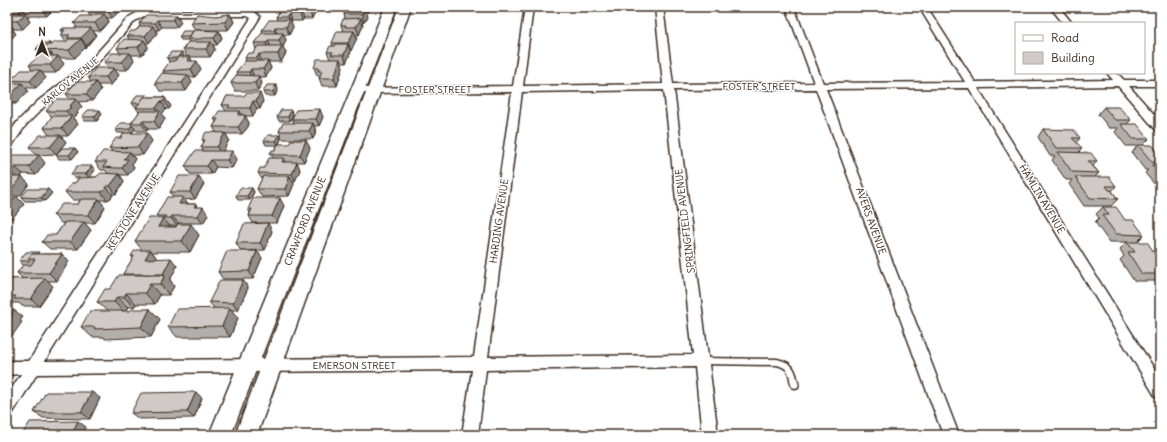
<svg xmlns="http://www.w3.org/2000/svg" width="1167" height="442" viewBox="0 0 1167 442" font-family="Delius,sans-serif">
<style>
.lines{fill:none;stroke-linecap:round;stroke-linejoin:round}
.lane-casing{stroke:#3b2a1e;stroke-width:3}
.street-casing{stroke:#3b2a1e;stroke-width:3}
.secondary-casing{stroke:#3b2a1e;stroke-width:3}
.lane{fill:#fff;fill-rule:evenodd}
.street{fill:#fff;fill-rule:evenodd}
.secondary{fill:#fff;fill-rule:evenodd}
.wall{fill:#b2aeab;stroke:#3b2a1e;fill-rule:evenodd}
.shaded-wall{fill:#918d8b;stroke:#3b2a1e}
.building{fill:#cfcac7;stroke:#3b2a1e}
.labels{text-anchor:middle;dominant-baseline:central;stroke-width:3;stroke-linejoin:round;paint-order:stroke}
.far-street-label{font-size:9px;fill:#3b2a1e;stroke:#fff}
.street-label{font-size:10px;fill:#3b2a1e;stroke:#fff}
</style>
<rect width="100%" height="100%" fill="#fff"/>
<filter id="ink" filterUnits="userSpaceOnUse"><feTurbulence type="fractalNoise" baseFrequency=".025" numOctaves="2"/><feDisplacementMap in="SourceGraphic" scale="8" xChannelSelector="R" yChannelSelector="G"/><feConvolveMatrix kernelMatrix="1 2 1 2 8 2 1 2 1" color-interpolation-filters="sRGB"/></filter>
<g filter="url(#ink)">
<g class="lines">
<!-- lane casing -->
<g class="lane-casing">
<path id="lane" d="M 702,358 L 777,359 C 789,362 794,365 797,378 C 798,381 799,384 798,387 L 795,388 L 792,387 C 788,376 792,369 777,365 L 702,364 L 699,363 L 698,361 L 699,359 Z"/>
</g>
<!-- street casing -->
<g class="street-casing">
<g id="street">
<path d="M 7,7 L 12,7 L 7,11 Z"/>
<path d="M 147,7 L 150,8 L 151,10 L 247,10 L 255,12 L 260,17 L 45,361 L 474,357 L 512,92 L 358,93 L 353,90 L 355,88 L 513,86 L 525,7 L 533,7 L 523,86 L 663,84 L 655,7 L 663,7 L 673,84 L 814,83 L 786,7 L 794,7 L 823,83 L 965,82 L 919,7 L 927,7 L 975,82 L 1113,80 L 1107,73 L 1117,73 L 1124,80 L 1160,80 L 1160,86 L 1129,86 L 1160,121 L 1160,131 L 1156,130 L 1118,86 L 978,88 L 1160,378 L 1160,398 L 1155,396 L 969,88 L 826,89 L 959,435 L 943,435 L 816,89 L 674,90 L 718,435 L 702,435 L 695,367 L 486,370 L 478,435 L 462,435 L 472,370 L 37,374 L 12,414 L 7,416 L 7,396 L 21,374 L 7,375 L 7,361 L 29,361 L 251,18 L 247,16 L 144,16 L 135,21 L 94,67 L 46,105 L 26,125 L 11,147 L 7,148 L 7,136 L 18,121 L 38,101 L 88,63 L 129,17 ZM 664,90 L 693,355 L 488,357 L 522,92 Z"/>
<path d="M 1050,7 L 1059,7 L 1072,23 L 1063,23 Z"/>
</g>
</g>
<!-- secondary casing -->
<g class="secondary-casing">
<g id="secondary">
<path d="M 385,7 L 397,7 L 231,435 L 209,435 Z"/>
<path d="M 399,7 L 411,7 L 257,435 L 235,435 Z"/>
</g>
</g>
<!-- lane -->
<use href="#lane" class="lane"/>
<!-- street -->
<use href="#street" class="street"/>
<!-- secondary -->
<use href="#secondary" class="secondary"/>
</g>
<!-- wall -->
<g class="wall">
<path d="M 14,7 L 52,7 L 54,9 L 47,16 L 28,16 L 27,17 L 30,22 L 23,29 L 14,29 L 13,30 L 16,34 L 8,42 L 7,42 L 7,14 L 10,14 L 8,12 Z"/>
<path d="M 283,7 L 314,7 L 316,12 L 312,19 L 304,19 L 302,21 L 292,21 L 291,22 L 293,27 L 289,35 L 284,35 L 286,40 L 283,47 L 286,53 L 281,62 L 268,62 L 271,68 L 266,77 L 259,77 L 262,83 L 258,91 L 235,91 L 231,83 L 237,75 L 236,72 L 246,61 L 245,58 L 253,53 L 256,49 L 254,43 L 263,33 L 262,30 L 277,20 L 276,17 Z"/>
<path d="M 348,7 L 371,7 L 370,10 L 367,10 L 368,13 L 367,14 L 368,17 L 364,22 L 362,22 L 363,25 L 359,35 L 356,35 L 357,38 L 350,51 L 351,52 L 346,63 L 341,63 L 343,67 L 337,86 L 322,86 L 319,78 L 320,77 L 319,75 L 317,75 L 314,68 L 330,59 L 327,52 L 333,46 L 332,43 L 343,31 L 341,25 L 345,19 L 344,14 Z"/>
<path d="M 122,9 L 112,18 L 107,18 L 109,21 L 100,31 L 93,31 L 96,35 L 87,46 L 85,46 L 86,47 L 75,58 L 59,58 L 64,64 L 56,73 L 42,73 L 46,78 L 36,88 L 26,88 L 28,91 L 16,104 L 7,104 L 7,83 L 9,83 L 7,81 L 7,82 L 7,72 L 13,76 L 11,77 L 14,77 L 32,70 L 29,65 L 40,54 L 36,49 L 50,43 L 52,45 L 66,42 L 61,35 L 63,33 L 61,30 L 77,28 L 74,23 L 90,16 L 87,11 Z"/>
<path d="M 230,14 L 234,22 L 228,30 L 195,30 L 191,23 L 216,16 Z"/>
<path d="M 177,15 L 181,22 L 177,27 L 162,27 L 159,30 L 156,30 L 157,33 L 149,43 L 146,43 L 148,47 L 142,55 L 131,55 L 134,60 L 127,70 L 115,70 L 119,75 L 111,85 L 98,85 L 101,90 L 92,101 L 78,102 L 82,107 L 77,112 L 78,114 L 73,118 L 78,124 L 68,136 L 61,136 L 66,142 L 56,154 L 36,155 L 29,147 L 49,135 L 44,128 L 52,117 L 46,111 L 70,99 L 66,94 L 91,82 L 88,77 L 108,68 L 104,62 L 120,53 L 117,48 L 129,39 L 127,36 L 135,31 L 140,26 L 139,23 Z"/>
<path d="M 219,31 L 222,38 L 217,45 L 213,45 L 215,49 L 210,57 L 187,57 L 183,49 L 189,42 L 188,40 L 181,40 L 179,37 Z"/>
<path d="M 184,56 L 183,57 L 190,57 L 192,61 L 201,69 L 195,77 L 189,77 L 192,82 L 186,91 L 160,91 L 155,83 L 164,73 L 163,71 L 170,62 L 169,62 L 167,58 Z"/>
<path d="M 276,85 L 278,89 L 275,96 L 265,96 L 263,92 Z"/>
<path d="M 227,96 L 263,101 L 260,109 L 257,109 L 253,116 L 245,116 L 249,123 L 248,127 L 242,134 L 226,134 L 229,140 L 223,151 L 237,159 L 232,168 L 216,167 L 212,174 L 190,174 L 185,166 L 203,151 L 201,147 L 204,142 L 202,140 L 216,132 L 213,127 L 216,122 L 214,119 L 226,111 L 222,105 Z"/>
<path d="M 149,97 L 164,97 L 171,106 L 169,109 L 166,109 L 162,114 L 165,119 L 159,129 L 148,129 L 147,131 L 137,131 L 135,129 L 132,133 L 152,141 L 143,155 L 132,155 L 135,159 L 132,164 L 134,167 L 128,175 L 120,175 L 124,181 L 116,194 L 112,194 L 113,195 L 111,198 L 107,200 L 99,200 L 105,207 L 95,223 L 84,223 L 91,230 L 78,249 L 50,249 L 42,242 L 56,235 L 64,223 L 61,223 L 53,215 L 78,204 L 80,200 L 72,200 L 65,192 L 75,183 L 79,178 L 74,178 L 71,174 L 95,170 L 90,177 L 96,177 L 108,173 L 105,170 L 101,170 L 95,162 L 112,151 L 109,148 L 121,138 L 124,133 L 118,133 L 115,130 L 132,123 L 139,112 L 136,108 L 137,106 L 134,106 L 132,103 Z"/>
<path d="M 1104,107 L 1131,120 L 1127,124 L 1149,139 L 1143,145 L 1160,154 L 1160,191 L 1145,173 L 1148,170 L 1145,170 L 1132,153 L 1137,146 L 1126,146 L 1115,132 L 1118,128 L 1109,128 L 1098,114 Z"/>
<path d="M 291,110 L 293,114 L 290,121 L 279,121 L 277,117 Z"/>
<path d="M 102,114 L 97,121 L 85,121 L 82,117 Z"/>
<path d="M 323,117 L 319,126 L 314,126 L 316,131 L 313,139 L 282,139 L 279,131 L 294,123 L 292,119 Z"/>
<path d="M 1043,129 L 1080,138 L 1076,143 L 1082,148 L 1079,152 L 1097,161 L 1093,166 L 1099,173 L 1095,177 L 1116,186 L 1112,191 L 1118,199 L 1111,206 L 1084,206 L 1069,184 L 1072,180 L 1066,180 L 1052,160 L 1055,156 L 1050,156 L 1038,137 Z"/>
<path d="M 279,135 L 281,139 L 279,144 L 310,148 L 304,162 L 297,162 L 300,170 L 295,181 L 293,181 L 294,184 L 289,196 L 262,197 L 257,189 L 262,179 L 258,173 L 264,168 L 273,158 L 270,153 L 275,150 L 277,145 L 266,145 L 264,141 Z"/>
<path d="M 75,148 L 78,152 L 72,159 L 59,159 L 56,155 Z"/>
<path d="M 7,161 L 45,163 L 36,175 L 23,174 L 21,177 L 29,184 L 21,195 L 17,197 L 24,204 L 10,221 L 7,221 Z"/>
<path d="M 204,184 L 195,199 L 184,200 L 188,204 L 196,204 L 198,207 L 208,215 L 203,223 L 178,223 L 178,224 L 199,235 L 190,252 L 152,252 L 156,257 L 155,259 L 177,266 L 170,280 L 174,286 L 169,295 L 160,295 L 155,304 L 136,304 L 134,307 L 128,307 L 125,311 L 130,311 L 150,309 L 160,319 L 151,337 L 105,339 L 104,337 L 92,337 L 81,327 L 107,311 L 97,302 L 124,275 L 123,274 L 133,258 L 131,256 L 142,250 L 135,241 L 158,218 L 156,216 L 173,197 L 170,192 ZM 167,223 L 170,226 L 176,226 L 176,227 L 170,227 Z"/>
<path d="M 252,188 L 254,192 L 250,200 L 238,200 L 236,196 Z"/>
<path d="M 48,189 L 52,193 L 45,201 L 25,201 L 21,197 Z"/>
<path d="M 284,206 L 277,223 L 253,223 L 249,216 L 250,213 L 248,209 Z"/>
<path d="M 1103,207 L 1125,220 L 1144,235 L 1137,242 L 1156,255 L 1160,255 L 1160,281 L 1134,281 L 1120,260 L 1124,256 L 1120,249 L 1127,242 L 1109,242 L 1095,222 L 1099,218 L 1096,214 Z"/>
<path d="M 272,231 L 265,250 L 241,251 L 236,243 Z"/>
<path d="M 257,251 L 262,258 L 253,279 L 223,279 L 218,272 Z"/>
<path d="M 42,254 L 62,254 L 69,261 L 57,281 L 47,281 L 53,286 L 39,306 L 22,306 L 19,303 L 7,303 L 7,279 L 23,279 L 17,273 L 23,265 L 19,261 Z"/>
<path d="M 243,280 L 248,288 L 238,310 L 231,310 L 238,318 L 230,337 L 177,337 L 168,327 L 214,308 L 209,302 Z"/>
<path d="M 196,392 L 202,398 L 194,418 L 139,419 L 131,413 Z"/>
<path d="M 100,398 L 90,419 L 43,418 L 34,412 Z"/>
</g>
<!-- shaded-wall -->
<g class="shaded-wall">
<path d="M 44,7 L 52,7 L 54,9 L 47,16 L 42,9 Z"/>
<path d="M 112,7 L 121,7 L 122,9 L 112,18 L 108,11 Z"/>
<path d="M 312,7 L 314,7 L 316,12 L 312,19 L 310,11 Z"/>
<path d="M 365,7 L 366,7 L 368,13 L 367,14 L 368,17 L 364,22 L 362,14 Z"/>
<path d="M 22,9 L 28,16 L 27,17 L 30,22 L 23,29 L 17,21 L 23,16 L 19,12 Z"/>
<path d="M 301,11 L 304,19 L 302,21 L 300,14 Z"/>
<path d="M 104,14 L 109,21 L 100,31 L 95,23 Z"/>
<path d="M 230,14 L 234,22 L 228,30 L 225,22 Z"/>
<path d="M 289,14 L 293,27 L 289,35 L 286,27 L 289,22 L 287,17 Z"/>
<path d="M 177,15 L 181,22 L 177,27 L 173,20 Z"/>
<path d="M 361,18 L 363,25 L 359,35 L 356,27 Z"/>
<path d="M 157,20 L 162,27 L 159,30 L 155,23 Z"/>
<path d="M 8,21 L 14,29 L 13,30 L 16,34 L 8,42 L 7,40 L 7,30 L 8,28 L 7,27 L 7,22 Z"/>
<path d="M 153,26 L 157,33 L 149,43 L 145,36 Z"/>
<path d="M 275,27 L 278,35 L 277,37 L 274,30 Z"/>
<path d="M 91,28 L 96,35 L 87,46 L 81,38 Z"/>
<path d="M 219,31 L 222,38 L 217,45 L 214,38 Z"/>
<path d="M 354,31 L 357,38 L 351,51 L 348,43 Z"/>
<path d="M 283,33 L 286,40 L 283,47 L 286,53 L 281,62 L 278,54 L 282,47 L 279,40 Z"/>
<path d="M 81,39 L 86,47 L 75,58 L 69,50 Z"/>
<path d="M 144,40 L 148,47 L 142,55 L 138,47 Z"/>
<path d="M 268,40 L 271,48 L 269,51 L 266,43 Z"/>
<path d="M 211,42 L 215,49 L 210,57 L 206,49 Z"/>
<path d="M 348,44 L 351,52 L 346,63 L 344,55 Z"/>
<path d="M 182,52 L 184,56 L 180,62 L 178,58 Z"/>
<path d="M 51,53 L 56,59 L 58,56 L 64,64 L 56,73 L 50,65 L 48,56 Z"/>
<path d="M 130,53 L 134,60 L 127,70 L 122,62 Z"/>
<path d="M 259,54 L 262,62 L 261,65 L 257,58 Z"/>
<path d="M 190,57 L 194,65 L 187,61 Z"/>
<path d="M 340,59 L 343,67 L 337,86 L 334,78 Z"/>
<path d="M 197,61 L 201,69 L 195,77 L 191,69 Z"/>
<path d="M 268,61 L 271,68 L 266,77 L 263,69 Z"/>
<path d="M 114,68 L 119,75 L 111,85 L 106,77 Z"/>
<path d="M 251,69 L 254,77 L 252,80 L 249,72 Z"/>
<path d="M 40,70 L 46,78 L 36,88 L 30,81 Z"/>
<path d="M 10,72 L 13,76 L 8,80 L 7,80 L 7,75 Z"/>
<path d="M 188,75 L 192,82 L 186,91 L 182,83 Z"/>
<path d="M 259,76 L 262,83 L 258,91 L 255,83 Z"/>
<path d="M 96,82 L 101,90 L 92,101 L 86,94 Z"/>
<path d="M 22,83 L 28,91 L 16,104 L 9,97 Z"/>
<path d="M 276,85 L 278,89 L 275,96 L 273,92 Z"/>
<path d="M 260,93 L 263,101 L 260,109 L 256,101 Z"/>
<path d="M 164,97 L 171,106 L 169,109 L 164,101 L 163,98 Z"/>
<path d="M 76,99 L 82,107 L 77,112 L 78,114 L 73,118 L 78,124 L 68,136 L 62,128 L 71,117 L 66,111 Z"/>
<path d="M 161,101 L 166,109 L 162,114 L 165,119 L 159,129 L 154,121 L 159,113 L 156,108 Z"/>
<path d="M 253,101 L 257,109 L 253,116 L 250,108 Z"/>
<path d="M 7,106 L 10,110 L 7,113 Z"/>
<path d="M 320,109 L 323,117 L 319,126 L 316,119 Z"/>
<path d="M 100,110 L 102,114 L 97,121 L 94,117 Z"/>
<path d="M 291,110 L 293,114 L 290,121 L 288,117 Z"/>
<path d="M 240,111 L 244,119 L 245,115 L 249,123 L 248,127 L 242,134 L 238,127 L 238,115 Z"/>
<path d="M 143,121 L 148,129 L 147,131 L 141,123 Z"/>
<path d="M 313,123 L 316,131 L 313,139 L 309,131 Z"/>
<path d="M 132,125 L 135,129 L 132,133 L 129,129 Z"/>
<path d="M 147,133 L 152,141 L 143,155 L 138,147 Z"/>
<path d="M 225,133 L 229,140 L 221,155 L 217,147 Z"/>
<path d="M 60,135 L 66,142 L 56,154 L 50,147 Z"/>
<path d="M 279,135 L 281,139 L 278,145 L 276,141 Z"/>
<path d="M 306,140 L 310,148 L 304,162 L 300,155 Z"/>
<path d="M 75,148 L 78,152 L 72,159 L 69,155 Z"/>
<path d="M 232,151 L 237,159 L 232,168 L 227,160 Z"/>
<path d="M 130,152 L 135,159 L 132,164 L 134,167 L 128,175 L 122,168 L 124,159 Z"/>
<path d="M 39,155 L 45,163 L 36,175 L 29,167 Z"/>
<path d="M 284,158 L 288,165 L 282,162 Z"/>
<path d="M 211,160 L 216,167 L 212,174 L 207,166 Z"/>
<path d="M 297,162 L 300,170 L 295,181 L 292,174 Z"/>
<path d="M 92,166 L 95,170 L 89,178 L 86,174 Z"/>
<path d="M 15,167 L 23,174 L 18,180 L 11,172 Z"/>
<path d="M 119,174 L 124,181 L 116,194 L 110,186 Z"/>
<path d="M 199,176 L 204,184 L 195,199 L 190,192 Z"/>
<path d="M 290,176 L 294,184 L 289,196 L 285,189 Z"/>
<path d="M 22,177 L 29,184 L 21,195 L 17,197 L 24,204 L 10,221 L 7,218 L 7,208 L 11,199 L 7,195 L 7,190 Z"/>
<path d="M 106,186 L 113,195 L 111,198 L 107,200 L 101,192 Z"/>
<path d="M 252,188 L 254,192 L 250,200 L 247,196 Z"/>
<path d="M 48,189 L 52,193 L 45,201 L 41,198 Z"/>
<path d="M 183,197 L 188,205 L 179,204 Z"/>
<path d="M 280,198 L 284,206 L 277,223 L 272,216 Z"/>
<path d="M 99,199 L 105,207 L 95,223 L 88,215 Z"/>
<path d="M 196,204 L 200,211 L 203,207 L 208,215 L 203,223 L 198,216 L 194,207 Z"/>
<path d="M 172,216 L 178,223 L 177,226 L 171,218 Z"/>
<path d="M 163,218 L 172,229 L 158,227 Z"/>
<path d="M 84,222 L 91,230 L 78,249 L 70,242 Z"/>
<path d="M 268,223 L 272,231 L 265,250 L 260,243 Z"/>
<path d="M 191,224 L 199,235 L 190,252 L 182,241 Z"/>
<path d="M 150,250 L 156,257 L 151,266 L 145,259 Z"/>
<path d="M 257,251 L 262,258 L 253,279 L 249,271 Z"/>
<path d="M 62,254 L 69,261 L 57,281 L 49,273 Z"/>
<path d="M 171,258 L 177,266 L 170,280 L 174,286 L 169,295 L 160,284 L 165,276 L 163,274 Z"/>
<path d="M 45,278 L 53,286 L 39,306 L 31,299 Z"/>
<path d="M 243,280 L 248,288 L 238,310 L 233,303 Z"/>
<path d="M 150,284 L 160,295 L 155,304 L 145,293 Z"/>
<path d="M 126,293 L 136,304 L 134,307 L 124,297 Z"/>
<path d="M 117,297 L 128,307 L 125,313 L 114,302 Z"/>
<path d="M 230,308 L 238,318 L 230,337 L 222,326 Z"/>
<path d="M 150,309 L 160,319 L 151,337 L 141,327 Z"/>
<path d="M 14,310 L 23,317 L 20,321 L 22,322 L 10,339 L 7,336 L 7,324 L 11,315 Z"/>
<path d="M 92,392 L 100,398 L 90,419 L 81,412 Z"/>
<path d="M 196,392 L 202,398 L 194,418 L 187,412 Z"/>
<path d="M 78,421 L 86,427 L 83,435 L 71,435 Z"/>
<path d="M 176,432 L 180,435 L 174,435 Z"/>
</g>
<!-- building -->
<g class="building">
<path d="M 14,7 L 44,7 L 42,9 L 22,9 L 19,12 L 8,12 Z"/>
<path d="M 90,7 L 112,7 L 108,11 L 87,11 Z"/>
<path d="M 283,7 L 312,7 L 310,11 L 301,11 L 300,14 L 289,14 L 287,17 L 276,17 Z"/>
<path d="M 348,7 L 365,7 L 364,9 L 366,9 L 362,14 L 344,14 Z"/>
<path d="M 7,14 L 25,14 L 17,21 L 8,21 L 7,22 Z"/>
<path d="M 96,14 L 104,14 L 95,23 L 74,23 L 81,16 L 93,16 Z"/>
<path d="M 197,14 L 216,16 L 230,14 L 225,22 L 191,23 Z"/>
<path d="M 146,15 L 177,15 L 173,20 L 157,20 L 155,23 L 139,23 Z"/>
<path d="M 361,18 L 356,27 L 345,27 L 346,25 L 341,25 L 343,19 Z"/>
<path d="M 269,20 L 290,20 L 286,27 L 275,27 L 274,30 L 262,30 Z"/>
<path d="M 141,26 L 153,26 L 145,36 L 127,36 L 131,31 L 135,31 Z"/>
<path d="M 63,28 L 91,28 L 81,38 L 67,38 L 70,35 L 61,35 L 65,30 L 61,30 Z"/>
<path d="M 194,30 L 219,31 L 214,38 L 202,38 L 201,39 L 188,39 Z"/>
<path d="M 183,31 L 193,31 L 189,37 L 179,37 Z"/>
<path d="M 337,31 L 354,31 L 348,43 L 332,43 Z"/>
<path d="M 262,33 L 283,33 L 279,40 L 268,40 L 266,43 L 254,43 Z"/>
<path d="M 69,39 L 81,39 L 69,50 L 37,51 L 42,45 L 52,45 L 55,42 L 66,42 Z"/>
<path d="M 124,39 L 144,40 L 138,47 L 117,48 Z"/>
<path d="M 188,42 L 211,42 L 206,49 L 183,49 Z"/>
<path d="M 41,43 L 50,43 L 48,45 L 42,45 L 39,49 L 36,49 Z"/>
<path d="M 336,44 L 348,44 L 344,55 L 331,55 L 333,52 L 327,52 L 330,46 L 335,46 Z"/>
<path d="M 258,46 L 282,46 L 278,54 L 259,54 L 257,58 L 245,58 L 248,53 L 253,53 Z"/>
<path d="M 171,52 L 182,52 L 177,58 L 167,58 Z"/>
<path d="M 41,53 L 51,53 L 48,56 L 58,56 L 50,65 L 29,65 Z"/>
<path d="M 112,53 L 130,53 L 122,62 L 104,62 Z"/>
<path d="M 178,57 L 190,57 L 187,61 L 197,61 L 191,69 L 163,71 L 170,61 L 175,61 Z"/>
<path d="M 317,59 L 340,59 L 334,78 L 319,78 L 322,71 L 318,71 L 319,68 L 314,68 Z"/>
<path d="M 245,61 L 268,61 L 263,69 L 251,69 L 249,72 L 236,72 Z"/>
<path d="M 96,68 L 114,68 L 106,77 L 88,77 Z"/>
<path d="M 21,70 L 40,70 L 30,81 L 7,80 L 10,77 L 14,77 Z"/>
<path d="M 162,73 L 188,75 L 182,83 L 155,83 Z"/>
<path d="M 236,75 L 259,76 L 255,83 L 231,83 Z"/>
<path d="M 76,82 L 96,82 L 86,94 L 66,94 Z"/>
<path d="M 7,83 L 22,83 L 9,97 L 7,97 Z"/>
<path d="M 267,85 L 276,85 L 273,92 L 263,92 Z"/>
<path d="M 246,93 L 260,93 L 256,101 L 253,101 L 250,108 L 228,108 L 230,105 L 222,105 L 227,96 L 244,96 Z"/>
<path d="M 137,95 L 147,95 L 146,97 L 144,97 L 140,103 L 132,103 Z"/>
<path d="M 144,97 L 164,97 L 163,98 L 166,98 L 164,101 L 161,101 L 156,108 L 136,108 Z"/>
<path d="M 56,99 L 76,99 L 69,107 L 72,107 L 66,111 L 46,111 Z"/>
<path d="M 1104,107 L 1119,107 L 1131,120 L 1115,120 Z"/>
<path d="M 320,109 L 316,119 L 292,119 L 296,110 Z"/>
<path d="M 88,110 L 100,110 L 94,117 L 82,117 Z"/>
<path d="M 281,110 L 291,110 L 288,117 L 277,117 Z"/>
<path d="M 140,111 L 160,111 L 154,121 L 143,121 L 141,123 L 131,123 Z"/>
<path d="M 219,111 L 240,111 L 238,115 L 245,115 L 244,119 L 238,127 L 213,127 L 218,119 L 214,119 Z"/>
<path d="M 52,116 L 72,116 L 62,128 L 44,128 Z"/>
<path d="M 120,123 L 132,123 L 132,125 L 129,129 L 115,130 Z"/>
<path d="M 283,123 L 313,123 L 309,131 L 279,131 Z"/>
<path d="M 1121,124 L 1137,124 L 1149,139 L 1133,139 Z"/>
<path d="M 1043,129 L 1074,130 L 1080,138 L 1072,138 L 1082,148 L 1056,148 Z"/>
<path d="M 206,132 L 225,133 L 217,147 L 201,147 L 205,140 L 202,140 Z"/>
<path d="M 124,133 L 147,133 L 138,147 L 109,148 L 116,138 L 121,138 Z"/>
<path d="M 40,135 L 60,135 L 50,147 L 29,147 Z"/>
<path d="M 268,135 L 279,135 L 276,141 L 264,141 Z"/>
<path d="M 291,140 L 306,140 L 300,155 L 273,155 L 274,153 L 270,153 L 272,150 L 275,150 L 278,144 L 289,144 Z"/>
<path d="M 1138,145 L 1152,145 L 1160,154 L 1160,163 L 1152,162 Z"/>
<path d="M 62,148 L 75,148 L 69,155 L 56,155 Z"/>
<path d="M 103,151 L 130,152 L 124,159 L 128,159 L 122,168 L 116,168 L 103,167 L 107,162 L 95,162 Z"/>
<path d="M 195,151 L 232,151 L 227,160 L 211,160 L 207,166 L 185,166 Z"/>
<path d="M 1058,152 L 1091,153 L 1097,161 L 1088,161 L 1099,173 L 1072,172 Z"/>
<path d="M 13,155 L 39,155 L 29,167 L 15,167 L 11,172 L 7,172 L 7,161 Z"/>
<path d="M 269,158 L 284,158 L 282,162 L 297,162 L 292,174 L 258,173 L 260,168 L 264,168 Z"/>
<path d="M 1152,165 L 1160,165 L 1160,175 Z"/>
<path d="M 77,166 L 92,166 L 86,174 L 71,174 Z"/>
<path d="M 101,173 L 119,174 L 110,186 L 106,186 L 106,188 L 105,190 L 101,192 L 65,192 L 72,183 L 75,183 L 79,178 L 96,177 Z"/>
<path d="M 179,176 L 199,176 L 190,192 L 170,192 Z"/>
<path d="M 263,176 L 290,176 L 285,189 L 257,189 Z"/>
<path d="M 7,177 L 22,177 L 13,188 L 7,190 Z"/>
<path d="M 1075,177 L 1109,177 L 1116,186 L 1106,186 L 1109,190 L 1111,190 L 1118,199 L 1090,198 Z"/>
<path d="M 240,188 L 252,188 L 247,196 L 236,196 Z"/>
<path d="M 28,189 L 48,189 L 41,198 L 21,197 Z"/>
<path d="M 7,196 L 16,196 L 7,208 Z"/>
<path d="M 167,197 L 183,197 L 179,204 L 196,204 L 194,207 L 203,207 L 198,216 L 172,216 L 171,218 L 164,218 L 166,216 L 156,216 Z"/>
<path d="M 253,198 L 280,198 L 272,216 L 249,216 L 252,209 L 248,209 Z"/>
<path d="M 81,199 L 99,199 L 88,215 L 53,215 L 62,204 L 78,204 Z"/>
<path d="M 1103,207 L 1116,207 L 1125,220 L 1133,220 L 1144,235 L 1116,234 L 1102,215 L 1109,215 Z"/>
<path d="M 149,218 L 163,218 L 158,227 L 176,227 L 177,224 L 191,224 L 182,241 L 135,241 Z"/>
<path d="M 65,222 L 84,222 L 70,242 L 42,242 L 47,235 L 56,235 Z"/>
<path d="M 268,223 L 260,243 L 236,243 L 244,224 Z"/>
<path d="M 1127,242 L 1147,242 L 1156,255 L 1160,255 L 1160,274 L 1142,274 L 1128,252 L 1135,252 Z"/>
<path d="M 135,250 L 150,250 L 145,259 L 171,258 L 163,274 L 123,274 L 134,256 L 131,256 Z"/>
<path d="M 227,251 L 257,251 L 249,271 L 218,272 Z"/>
<path d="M 26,252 L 39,252 L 38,254 L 32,254 L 28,259 L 30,261 L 19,261 Z"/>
<path d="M 32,254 L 62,254 L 49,273 L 17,273 L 23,265 L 31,265 L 35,259 L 28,259 Z"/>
<path d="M 119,275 L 165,275 L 160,284 L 150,284 L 145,293 L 126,293 L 124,297 L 117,297 L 114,302 L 97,302 L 105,289 L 110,289 Z"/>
<path d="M 45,278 L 31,299 L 14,299 L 16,296 L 7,296 L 7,279 Z"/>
<path d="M 220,280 L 243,280 L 233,303 L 209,302 Z"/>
<path d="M 230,308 L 222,326 L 168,327 L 177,309 Z"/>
<path d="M 132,309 L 150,309 L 141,327 L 94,329 L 95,327 L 81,327 L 90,311 L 130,311 Z"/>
<path d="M 7,310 L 14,310 L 11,315 L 13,315 L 7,324 Z"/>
<path d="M 46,392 L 92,392 L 81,412 L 34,412 Z"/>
<path d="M 196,392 L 187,412 L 131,413 L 141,393 Z"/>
<path d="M 78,421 L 71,435 L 22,435 L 30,422 Z"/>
<path d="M 140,432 L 176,432 L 174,435 L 139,435 Z"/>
</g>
</g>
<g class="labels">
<!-- far-street labels -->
<g class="far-street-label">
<text transform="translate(70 81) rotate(-40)">KARLOV AVENUE</text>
</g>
<!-- street labels -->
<g class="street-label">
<text x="759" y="86">FOSTER STREET</text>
<text x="435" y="89">FOSTER STREET</text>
<text transform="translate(1042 199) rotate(59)">HAMLIN AVENUE</text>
<text transform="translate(133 212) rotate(-57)">KEYSTONE AVENUE</text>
<text transform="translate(305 221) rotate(-68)">CRAWFORD AVENUE</text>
<text transform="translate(499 221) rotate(-82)">HARDING AVENUE</text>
<text transform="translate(685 221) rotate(-97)">SPRINGFIELD AVENUE</text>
<text transform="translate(871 221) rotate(70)">AVERS AVENUE</text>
<text x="354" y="365">EMERSON STREET</text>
</g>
</g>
<!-- margin -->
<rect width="1167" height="442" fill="none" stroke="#fff" stroke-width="24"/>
<rect x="12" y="12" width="1143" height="418" fill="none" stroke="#3b2a1e" stroke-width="1.5" filter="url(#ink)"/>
<!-- legend -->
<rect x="1015" y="22" width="130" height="52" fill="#ffffff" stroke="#b1aaa5"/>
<rect x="1023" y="35" width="20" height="6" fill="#ffffff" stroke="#b1aaa5"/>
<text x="1051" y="42" font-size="12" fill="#3b2a1e">Road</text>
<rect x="1023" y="52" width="20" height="12" fill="#cfcac7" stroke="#b1aaa5"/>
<text x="1051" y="62" font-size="12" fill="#3b2a1e">Building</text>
<!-- north arrow -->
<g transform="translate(42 42)" stroke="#ffffff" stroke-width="3" paint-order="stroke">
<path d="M0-3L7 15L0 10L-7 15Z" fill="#3b2a1e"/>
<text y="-6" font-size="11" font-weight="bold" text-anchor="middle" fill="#3b2a1e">N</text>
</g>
</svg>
